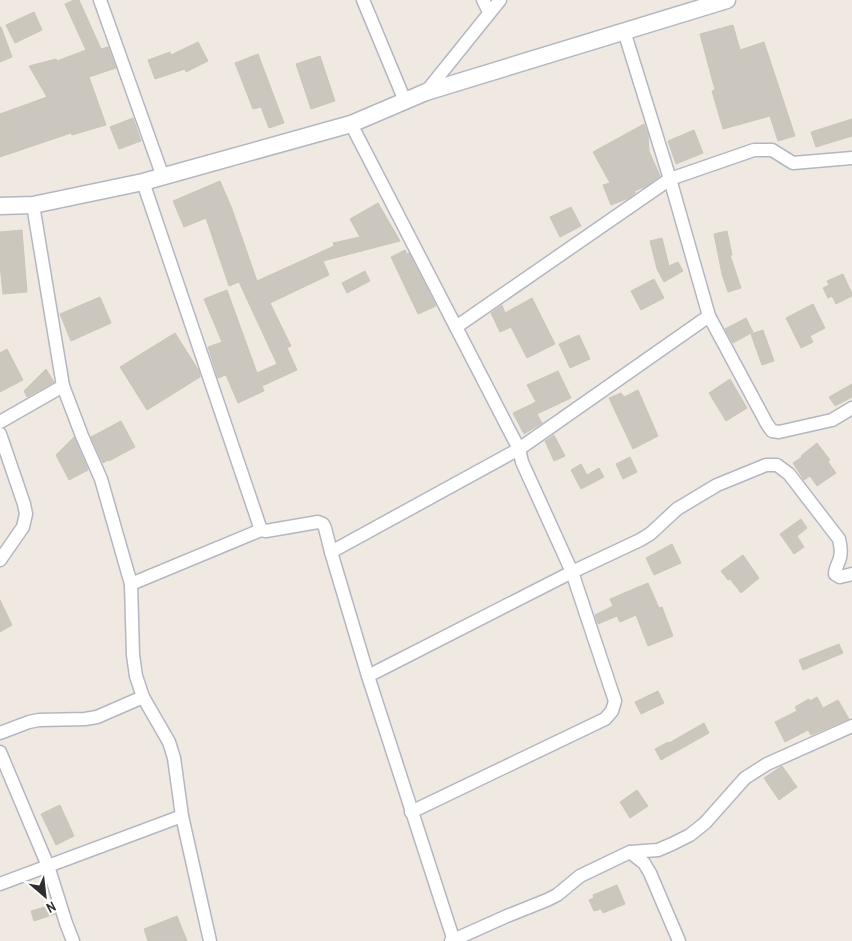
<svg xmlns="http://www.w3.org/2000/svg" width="852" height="941" viewBox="0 0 852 941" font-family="'Archivo Narrow',sans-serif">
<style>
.building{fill:#cbc7bf;stroke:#cbc5ba}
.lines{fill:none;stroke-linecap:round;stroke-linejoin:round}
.minor-casing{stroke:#b4b7c1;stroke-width:15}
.tertiary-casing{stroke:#b4b7c1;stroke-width:19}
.minor{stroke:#fff;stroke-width:12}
.tertiary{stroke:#fff;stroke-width:16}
</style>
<rect width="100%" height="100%" fill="#efe9e1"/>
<!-- building -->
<g class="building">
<path d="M 74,0 L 79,0 L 101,49 L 108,47 L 116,68 L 89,77 L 106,125 L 72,135 L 71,133 L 0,157 L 0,114 L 47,97 L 29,66 L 56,59 L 57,61 L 86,50 L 65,4 Z"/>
<path d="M 34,12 L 42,30 L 15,43 L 6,25 Z"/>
<path d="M 733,25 L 740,50 L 764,42 L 795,136 L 778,141 L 770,116 L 723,129 L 712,91 L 715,90 L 700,34 Z"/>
<path d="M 0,27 L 1,27 L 12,57 L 0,62 Z"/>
<path d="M 198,42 L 208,61 L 186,72 L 185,69 L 155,79 L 148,60 L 170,52 L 171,55 Z"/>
<path d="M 258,54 L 284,123 L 269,128 L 261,107 L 253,109 L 235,63 Z"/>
<path d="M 320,56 L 335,101 L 311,109 L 296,64 Z"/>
<path d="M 133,118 L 141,141 L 119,149 L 110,127 Z"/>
<path d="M 852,119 L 852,136 L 816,147 L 811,132 Z"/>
<path d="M 644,124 L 648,135 L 649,151 L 660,176 L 646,186 L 635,191 L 635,193 L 629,198 L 611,205 L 603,185 L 610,183 L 593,152 Z"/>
<path d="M 694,130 L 703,153 L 676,164 L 668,141 Z"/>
<path d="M 220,181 L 232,209 L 257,281 L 334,246 L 333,243 L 360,237 L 350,219 L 378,203 L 400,241 L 323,261 L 329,275 L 270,303 L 291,346 L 287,348 L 297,370 L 262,386 L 264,391 L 238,403 L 226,375 L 218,378 L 208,347 L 222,342 L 204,299 L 227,290 L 257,373 L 277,364 L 239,282 L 229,286 L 206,218 L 184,227 L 173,201 Z"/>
<path d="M 571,207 L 581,226 L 560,237 L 550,217 Z"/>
<path d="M 22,230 L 27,292 L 3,294 L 0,265 L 0,232 Z"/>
<path d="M 727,231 L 732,255 L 730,255 L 741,288 L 728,292 L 722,274 L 714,234 Z"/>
<path d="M 662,238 L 669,266 L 678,262 L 683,271 L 664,282 L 657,269 L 650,241 Z"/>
<path d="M 405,250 L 407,254 L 409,253 L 436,306 L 418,314 L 391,257 Z"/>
<path d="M 365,271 L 370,281 L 347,293 L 342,283 Z"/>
<path d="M 843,274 L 852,294 L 852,296 L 836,304 L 832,296 L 828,298 L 823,288 L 829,285 L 827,281 Z"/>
<path d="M 654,279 L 664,298 L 641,310 L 631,291 Z"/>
<path d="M 100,297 L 111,323 L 71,341 L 60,314 Z"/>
<path d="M 532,298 L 555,344 L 527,358 L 511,327 L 500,332 L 491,313 L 502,305 L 505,313 Z"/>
<path d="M 813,304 L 825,328 L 810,336 L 813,342 L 801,348 L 786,318 Z"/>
<path d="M 746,318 L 753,332 L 733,343 L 725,329 Z"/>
<path d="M 763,330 L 774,361 L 762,365 L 751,334 Z"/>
<path d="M 175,333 L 199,371 L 200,377 L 147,410 L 120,367 Z"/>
<path d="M 579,335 L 590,359 L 570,368 L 559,344 Z"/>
<path d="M 7,349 L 23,380 L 0,392 L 0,353 Z"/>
<path d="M 46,369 L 54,382 L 27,397 L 24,391 Z"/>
<path d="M 558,371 L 571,398 L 537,414 L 542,423 L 524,434 L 513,413 L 536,402 L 527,385 Z"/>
<path d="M 730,379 L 747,408 L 726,421 L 709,393 Z"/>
<path d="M 852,384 L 852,397 L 835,406 L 829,397 Z"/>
<path d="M 638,390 L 658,436 L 633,449 L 609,398 L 621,393 L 624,397 Z"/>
<path d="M 121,421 L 135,447 L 109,461 L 108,460 L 103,463 L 91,437 Z"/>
<path d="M 554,435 L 565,456 L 554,461 L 545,441 Z"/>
<path d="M 74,437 L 88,470 L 69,480 L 56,455 Z"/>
<path d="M 817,443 L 830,460 L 828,462 L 836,473 L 817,486 L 810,476 L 804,480 L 793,463 L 802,457 L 801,456 Z"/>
<path d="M 630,457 L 637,472 L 623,479 L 616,464 Z"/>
<path d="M 581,464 L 587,475 L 599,468 L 604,477 L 581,489 L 571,470 Z"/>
<path d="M 801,519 L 807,528 L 797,536 L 804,547 L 794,554 L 780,534 Z"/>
<path d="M 672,544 L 681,563 L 654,575 L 646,558 Z"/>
<path d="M 743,555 L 759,578 L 741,593 L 730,579 L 728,580 L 721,571 Z"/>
<path d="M 648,583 L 659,608 L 662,607 L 673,636 L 648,646 L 636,615 L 620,622 L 617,616 L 598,624 L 595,615 L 613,606 L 610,599 Z"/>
<path d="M 0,600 L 12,625 L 0,632 Z"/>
<path d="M 839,644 L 843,653 L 803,670 L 799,660 Z"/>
<path d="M 658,691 L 664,703 L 641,714 L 635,702 Z"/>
<path d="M 817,697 L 823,708 L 838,700 L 849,719 L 811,735 L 808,730 L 785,742 L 775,722 L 797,711 L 795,707 L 809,699 L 810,701 Z"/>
<path d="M 704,723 L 709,733 L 661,760 L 655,749 L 668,742 L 669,743 Z"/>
<path d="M 782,766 L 797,787 L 779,800 L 764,778 Z"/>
<path d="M 637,790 L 648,806 L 630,818 L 620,802 Z"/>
<path d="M 60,805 L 74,836 L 56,845 L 41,814 Z"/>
<path d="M 617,885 L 625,904 L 603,913 L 601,909 L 594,911 L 589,900 L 594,898 L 593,895 Z"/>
<path d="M 52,905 L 55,914 L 34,921 L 31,911 Z"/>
<path d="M 177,916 L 187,941 L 148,941 L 144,929 Z"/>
</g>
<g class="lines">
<!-- minor casing -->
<g class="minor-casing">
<g id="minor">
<path d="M 100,0 L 163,177"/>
<path d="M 363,0 L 405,101"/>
<path d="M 483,0 L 489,12"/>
<path d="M 624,31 L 670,179 L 709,316 L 767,424 L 772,431 L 779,432 L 832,420 L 852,408"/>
<path d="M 426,92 L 500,0"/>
<path d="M 351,124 L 519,449 L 522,462 L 572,572 L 615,701 L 612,711 L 605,719 L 411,812"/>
<path d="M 143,182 L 261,530 L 266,531 L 318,522 L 323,524 L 325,528 L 331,552 L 368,676 L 454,941"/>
<path d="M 33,205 L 63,386 L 82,436 L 101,479 L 131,584 L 133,655 L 136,676 L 143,697 L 169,742 L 174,758 L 182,816 L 210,941"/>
<path d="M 456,327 L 670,179 L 754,150 L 772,150 L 793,163 L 852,158"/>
<path d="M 0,422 L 63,386"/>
<path d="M 0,434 L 24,504 L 26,514 L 23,527 L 0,560"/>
<path d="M 331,552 L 519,449 L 709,316"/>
<path d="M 131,584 L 261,530"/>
<path d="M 368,676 L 572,572 L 640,540 L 650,534 L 677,509 L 717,485 L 766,465 L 777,465 L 789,474 L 839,539 C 841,547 842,554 839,561 C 837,566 835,569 835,574 L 840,577 L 852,574"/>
<path d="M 0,733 L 29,722 L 39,720 L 85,719 L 97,717 L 143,697"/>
<path d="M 0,752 L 48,866 L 66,923 L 73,941"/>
<path d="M 630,852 L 644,863 L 650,873 L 679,941"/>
<path d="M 0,884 L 182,816"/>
<path d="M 451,941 L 507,916 L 547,900 L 557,895 L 580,876 L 630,852 L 658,850 L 672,844 L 690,835 L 705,823 L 745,778 L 767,764 L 852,726"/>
</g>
</g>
<!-- tertiary casing -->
<g class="tertiary-casing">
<path id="tertiary" d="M 0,206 L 33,205 L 143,182 L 351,124 L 426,92 L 727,0"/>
</g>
<!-- minor -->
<use href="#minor" class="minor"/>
<!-- tertiary -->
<use href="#tertiary" class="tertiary"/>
</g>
<!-- north arrow -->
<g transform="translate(45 896) rotate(152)" stroke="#ffffff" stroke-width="4" paint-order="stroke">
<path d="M0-4L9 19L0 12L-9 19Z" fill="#2e2e2e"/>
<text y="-8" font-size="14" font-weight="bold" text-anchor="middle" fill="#2e2e2e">N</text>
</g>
</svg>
